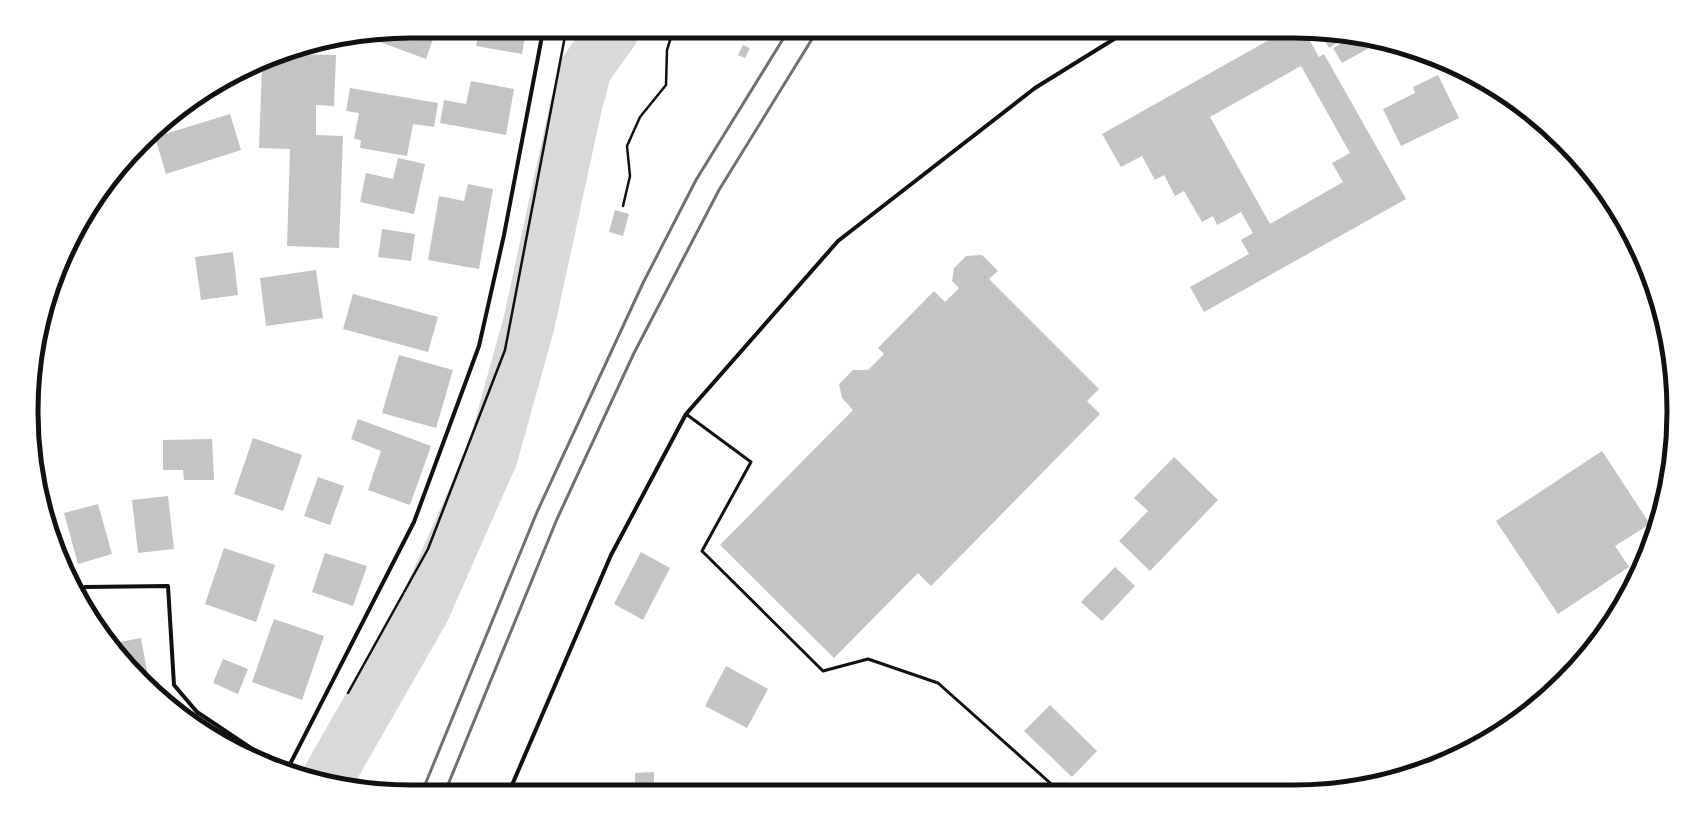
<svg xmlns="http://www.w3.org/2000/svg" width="1705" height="823" viewBox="0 0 1705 823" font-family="'Noto Sans',sans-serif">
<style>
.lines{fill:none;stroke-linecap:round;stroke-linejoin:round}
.river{stroke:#d9d9d9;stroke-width:52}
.building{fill:#c4c4c4;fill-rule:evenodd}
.path{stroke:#111;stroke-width:2.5}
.service{stroke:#111;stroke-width:3}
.minor{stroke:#111;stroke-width:4}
.rail{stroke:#707070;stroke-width:3}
.rim{fill:none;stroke:#111;stroke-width:5}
</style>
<rect width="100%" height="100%" fill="#fff"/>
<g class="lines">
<!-- river -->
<path class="river" d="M 326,781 L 424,610 L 492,456 L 529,323 L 576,106 L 586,69 L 613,31"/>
</g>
<!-- building -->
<g class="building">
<path d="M 412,31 L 436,31 L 426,59 L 369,38 Z"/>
<path d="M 479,31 L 526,31 L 522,54 L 476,46 Z"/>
<path d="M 1285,31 L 1305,32 L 1319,57 L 1324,54 L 1406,199 L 1204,312 L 1190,287 L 1249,254 L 1241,240 L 1253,233 L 1241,212 L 1217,225 L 1213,216 L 1202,222 L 1184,191 L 1175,196 L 1164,175 L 1155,180 L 1142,156 L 1121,167 L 1102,134 ZM 1301,66 L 1350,153 L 1332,163 L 1343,182 L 1270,224 L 1210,117 Z"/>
<path d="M 1321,34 L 1348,36 L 1329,48 Z"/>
<path d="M 1353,37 L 1363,38 L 1369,48 L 1342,63 L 1333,48 Z"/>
<path d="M 743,45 L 750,48 L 745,58 L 738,55 Z"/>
<path d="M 284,54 L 336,55 L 334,106 L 316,105 L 316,135 L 343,136 L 339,248 L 287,246 L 290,149 L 259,148 L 262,66 Z"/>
<path d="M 1438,75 L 1459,118 L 1401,146 L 1383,109 L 1415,93 L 1413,87 Z"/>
<path d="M 471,81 L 514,89 L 506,135 L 440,123 L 444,100 L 466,104 Z"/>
<path d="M 350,88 L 438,103 L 434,127 L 413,124 L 407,156 L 360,148 L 361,140 L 354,139 L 359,113 L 346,111 Z"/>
<path d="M 230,114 L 241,150 L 166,174 L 155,137 Z"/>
<path d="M 398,158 L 425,164 L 414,214 L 360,202 L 366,173 L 393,179 Z"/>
<path d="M 468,184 L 493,189 L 479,269 L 428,260 L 439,196 L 464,201 Z"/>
<path d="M 615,210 L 629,214 L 623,236 L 609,232 Z"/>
<path d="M 382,229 L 415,234 L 411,261 L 378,257 Z"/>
<path d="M 233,252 L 238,295 L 201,300 L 195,257 Z"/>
<path d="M 982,255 L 998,271 L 989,279 L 1099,389 L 1087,401 L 1100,414 L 931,586 L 918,573 L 834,658 L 720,545 L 853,410 L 842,398 L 839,384 L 853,370 L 868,370 L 884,354 L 878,348 L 934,291 L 945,302 L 959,288 L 952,281 L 954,268 L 966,256 Z"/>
<path d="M 316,270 L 323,318 L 266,326 L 260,278 Z"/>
<path d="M 353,294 L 438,317 L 428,352 L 343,329 Z"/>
<path d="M 399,355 L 453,370 L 436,428 L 382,413 Z"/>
<path d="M 358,419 L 431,446 L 410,505 L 368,490 L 381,451 L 351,439 Z"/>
<path d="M 253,438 L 302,455 L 283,511 L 234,494 Z"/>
<path d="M 212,439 L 214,480 L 184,480 L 183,470 L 163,470 L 163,440 Z"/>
<path d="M 1602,451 L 1650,524 L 1615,546 L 1629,567 L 1558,614 L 1496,521 Z"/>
<path d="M 1174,457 L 1218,500 L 1150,571 L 1119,541 L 1148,511 L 1134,498 Z"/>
<path d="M 318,477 L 344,486 L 330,525 L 304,516 Z"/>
<path d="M 168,496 L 174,549 L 138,553 L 132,500 Z"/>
<path d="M 98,504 L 112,554 L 78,564 L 64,513 Z"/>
<path d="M 224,548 L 275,565 L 256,622 L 205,604 Z"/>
<path d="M 641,552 L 670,568 L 643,620 L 614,604 Z"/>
<path d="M 325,553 L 367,566 L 353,606 L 312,592 Z"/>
<path d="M 1115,567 L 1135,586 L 1102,621 L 1081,602 Z"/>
<path d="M 274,619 L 324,636 L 302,700 L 252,682 Z"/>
<path d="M 141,638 L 150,687 L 143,681 L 115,643 Z"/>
<path d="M 223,659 L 248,669 L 238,694 L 213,683 Z"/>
<path d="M 726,666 L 768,689 L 747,728 L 705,706 Z"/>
<path d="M 1050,705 L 1097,751 L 1072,777 L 1024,731 Z"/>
<path d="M 654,772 L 654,791 L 635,791 L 635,773 Z"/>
</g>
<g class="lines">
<!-- path -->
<g class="path">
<path d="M 623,206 L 630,176 L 627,146 L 640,117 L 666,85 L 667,50 L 673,31"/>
<path d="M 348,693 L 428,549 L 505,350 L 566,31"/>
</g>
<!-- service -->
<path class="service" d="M 686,414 L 751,462 L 702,551 L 823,671 L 868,659 L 938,683 L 1058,790"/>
<!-- minor -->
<g class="minor">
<path d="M 77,590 L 86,587 L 168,586 L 174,685 L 197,712 L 281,768"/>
<path d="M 287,770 L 414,522 L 479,346 L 504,235 L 543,31"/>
<path d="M 509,792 L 611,555 L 686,414 L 838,241 L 1035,88 L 1127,31"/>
</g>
<!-- rail -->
<g class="rail">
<path d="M 422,792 L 537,512 L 643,283 L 696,180 L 788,31"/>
<path d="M 445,792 L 557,519 L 634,353 L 719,190 L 817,31"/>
</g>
</g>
<!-- crop -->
<path d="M0 0H1705V823H0ZM411 38H1294A373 373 0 0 1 1667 411V412A373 373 0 0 1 1294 785H411A373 373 0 0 1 38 412V411A373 373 0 0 1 411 38Z" fill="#fff" fill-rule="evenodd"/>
<path class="rim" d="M411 38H1294A373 373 0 0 1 1667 411V412A373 373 0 0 1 1294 785H411A373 373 0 0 1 38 412V411A373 373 0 0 1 411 38Z"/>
</svg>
